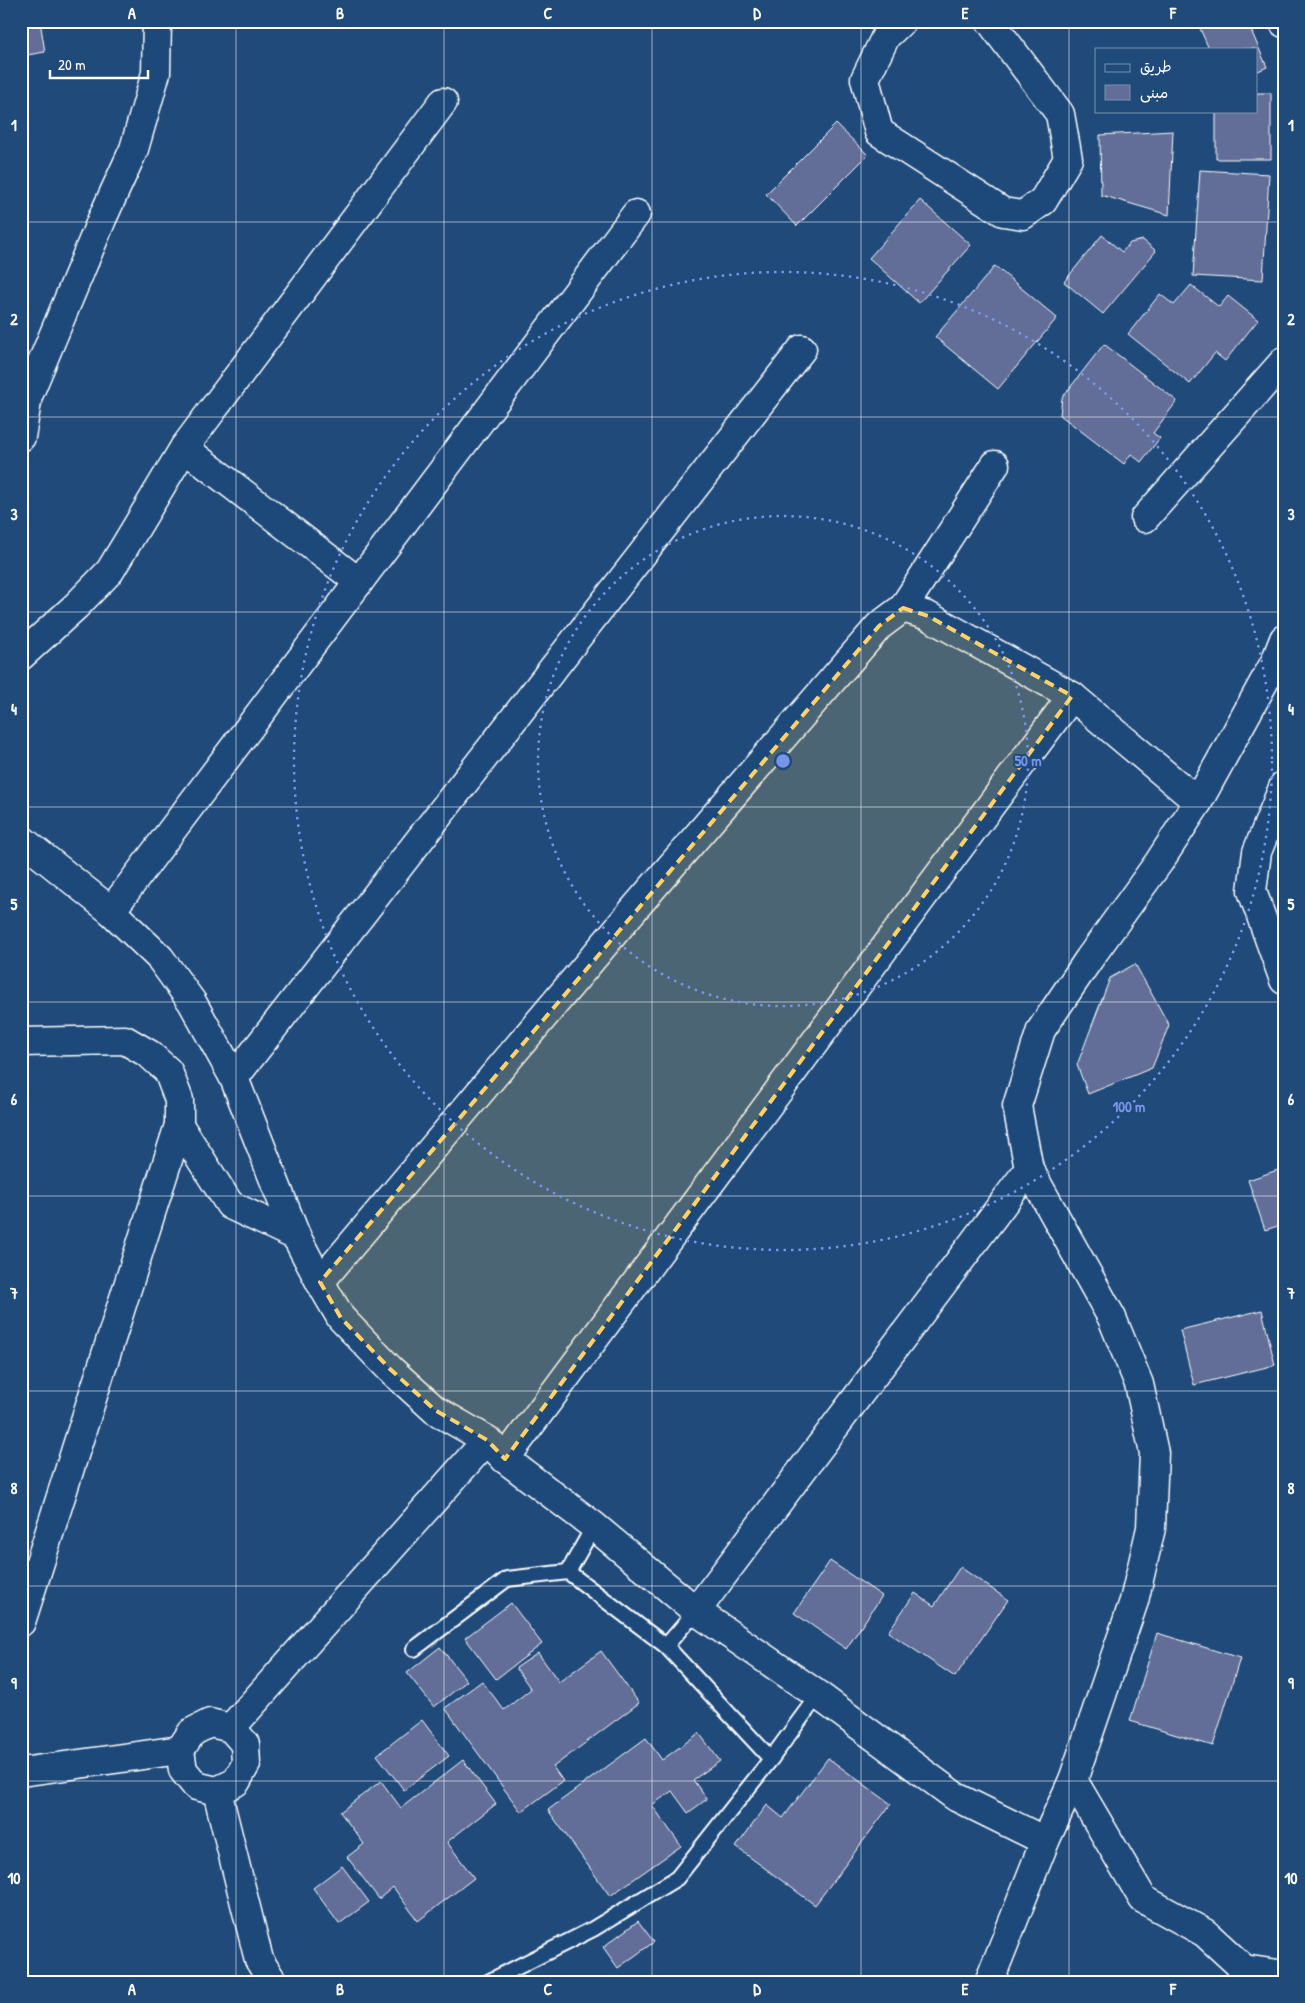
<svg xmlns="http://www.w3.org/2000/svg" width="1305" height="2003" viewBox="0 0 1305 2003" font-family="'Patrick Hand','Playpen Sans Arabic',sans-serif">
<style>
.building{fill:#636e98;stroke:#fff}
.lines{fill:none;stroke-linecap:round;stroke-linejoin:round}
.lane-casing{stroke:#fff;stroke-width:18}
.street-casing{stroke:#fff;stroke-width:31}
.secondary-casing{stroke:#fff;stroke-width:31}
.lane{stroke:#1f4a7a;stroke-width:14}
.street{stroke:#1f4a7a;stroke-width:28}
.secondary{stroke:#1f4a7a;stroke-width:28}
.marked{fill:#ffd166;fill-opacity:0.2;stroke:#ffd166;stroke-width:4;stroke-dasharray:10 6;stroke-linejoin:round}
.grid{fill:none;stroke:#fff;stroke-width:1;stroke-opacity:0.55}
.ring{fill:none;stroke:#7795e8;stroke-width:2.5;stroke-dasharray:2.5 5}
.centre{fill:#7795e8;stroke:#1f4a7a;stroke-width:2.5}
.ring-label{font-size:15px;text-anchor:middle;font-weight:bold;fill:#7795e8;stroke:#1f4a7a;stroke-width:4;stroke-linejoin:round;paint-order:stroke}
.neatline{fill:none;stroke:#fff;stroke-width:2}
.grid-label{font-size:16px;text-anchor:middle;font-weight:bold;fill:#fff}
</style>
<rect width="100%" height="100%" fill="#1f4a7a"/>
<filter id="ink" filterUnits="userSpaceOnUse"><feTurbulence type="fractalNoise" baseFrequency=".02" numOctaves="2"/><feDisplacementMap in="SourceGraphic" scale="10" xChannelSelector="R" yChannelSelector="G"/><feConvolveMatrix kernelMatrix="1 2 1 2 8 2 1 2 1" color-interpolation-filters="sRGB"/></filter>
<g filter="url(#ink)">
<!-- building -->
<g class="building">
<path d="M 21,21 L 40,21 L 45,52 L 21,56 Z"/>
<path d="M 1205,21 L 1247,21 L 1267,67 L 1256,72 L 1256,49 L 1209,49 L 1198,24 Z"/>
<path d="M 1256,93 L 1271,93 L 1271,159 L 1216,159 L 1216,111 L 1256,111 Z"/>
<path d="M 836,124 L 868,155 L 797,226 L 766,194 Z"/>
<path d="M 1173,131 L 1169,215 L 1101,195 L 1100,135 Z"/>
<path d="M 1200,170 L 1269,174 L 1263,280 L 1193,276 Z"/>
<path d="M 920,200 L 971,245 L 919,303 L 869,258 Z"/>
<path d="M 1102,235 L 1122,252 L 1130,243 L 1143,240 L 1156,251 L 1103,314 L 1064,282 Z"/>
<path d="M 995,266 L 1057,318 L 998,389 L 935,337 Z"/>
<path d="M 1191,285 L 1219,307 L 1228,296 L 1258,320 L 1225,361 L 1215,353 L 1190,384 L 1128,334 L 1160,294 L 1174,305 Z"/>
<path d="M 1104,344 L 1177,401 L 1153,433 L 1160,438 L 1141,462 L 1131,454 L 1124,464 L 1060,415 L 1062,398 Z"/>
<path d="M 1135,964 L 1169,1025 L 1152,1068 L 1088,1094 L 1077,1065 L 1110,978 Z"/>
<path d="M 1284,1168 L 1284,1224 L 1265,1230 L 1248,1180 Z"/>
<path d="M 1262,1310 L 1275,1365 L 1194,1385 L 1180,1330 Z"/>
<path d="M 830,1561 L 882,1596 L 846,1649 L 794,1613 Z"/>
<path d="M 960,1567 L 1008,1600 L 955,1677 L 888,1632 L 915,1593 L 934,1606 Z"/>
<path d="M 511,1603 L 542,1644 L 496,1679 L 465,1638 Z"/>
<path d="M 1157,1633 L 1240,1658 L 1213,1746 L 1130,1721 Z"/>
<path d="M 440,1647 L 467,1681 L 434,1707 L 407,1673 Z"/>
<path d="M 601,1651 L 639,1703 L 553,1767 L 563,1781 L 521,1812 L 445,1708 L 482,1681 L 504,1710 L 531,1689 L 516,1668 L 538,1653 L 559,1682 Z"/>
<path d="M 422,1720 L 449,1756 L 404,1790 L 377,1755 Z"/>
<path d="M 699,1733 L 720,1761 L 693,1780 L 707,1799 L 688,1813 L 672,1791 L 652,1805 L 681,1846 L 610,1896 L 548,1810 L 646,1738 L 662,1760 Z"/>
<path d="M 828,1758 L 891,1804 L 815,1905 L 736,1847 L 767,1805 L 783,1818 Z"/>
<path d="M 463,1760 L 496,1804 L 447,1842 L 474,1878 L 418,1921 L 393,1887 L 379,1899 L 347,1857 L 364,1844 L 340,1812 L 381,1781 L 401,1808 Z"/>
<path d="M 342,1866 L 369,1902 L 339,1924 L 313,1888 Z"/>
<path d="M 638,1921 L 654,1942 L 618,1968 L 603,1947 Z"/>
</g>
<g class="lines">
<!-- lane casing -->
<g class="lane-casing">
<g id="lane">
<path d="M 568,1572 L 594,1526"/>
<path d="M 666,1646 L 696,1611"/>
<path d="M 414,1649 L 507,1579 L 568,1572 L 666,1646 L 771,1759"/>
<path d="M 488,1982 L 593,1929 L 677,1878 L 771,1759 L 818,1695"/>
</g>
</g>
<!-- street casing -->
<g class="street-casing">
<g id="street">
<path d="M 902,21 L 886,36 L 865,79 L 879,132 L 1003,212 L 1023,215 L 1043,201 L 1068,159 L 1060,114 L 990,21"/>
<path d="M 1283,21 L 1284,23"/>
<path d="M 21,437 L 28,396 L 102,219 L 134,149 L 156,73 L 157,21"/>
<path d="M 184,448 L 359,582"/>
<path d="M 1145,518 L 1284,361"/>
<path d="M 903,608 L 995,465"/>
<path d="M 21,656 L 76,606 L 110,571 L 184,448 L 443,102"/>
<path d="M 1284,785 L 1257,852 L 1252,891 L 1284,980"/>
<path d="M 21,839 L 111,911 L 160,958 L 192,1002 L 234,1078 L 296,1236 L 320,1282 L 341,1318 L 390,1369 L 435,1410 L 487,1440 L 505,1459 L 594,1526 L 696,1611 L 818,1695 L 956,1797 L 1045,1841"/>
<path d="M 111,911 L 636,214"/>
<path d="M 21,1042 L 125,1040 L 149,1054 L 168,1071 L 179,1100 L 179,1125 L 21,1622"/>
<path d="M 234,1078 L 802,349"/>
<path d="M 179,1125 L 230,1205 L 296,1236"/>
<path d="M 320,1282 L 635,908 L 879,626 L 903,608 L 928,616 L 1072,696 L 1198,802"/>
<path d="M 505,1459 L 1072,696"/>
<path d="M 696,1611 L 1029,1169"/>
<path d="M 210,1723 L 231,1728 L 245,1744 L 246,1764 L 236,1782 L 217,1791 L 196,1786 L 183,1770 L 180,1750 L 192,1732 Z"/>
<path d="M 231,1728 L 487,1440"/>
<path d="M 21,1772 L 180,1750"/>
<path d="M 1073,1780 L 1143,1899 L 1205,1933 L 1244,1969 L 1284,1975"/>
<path d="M 217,1791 L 259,1960 L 273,1982"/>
</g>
</g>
<!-- secondary casing -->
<g class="secondary-casing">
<path id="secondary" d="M 989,1982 L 1045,1841 L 1073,1780 L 1134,1601 L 1151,1528 L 1154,1453 L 1139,1384 L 1112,1318 L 1029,1169 L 1017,1106 L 1041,1030 L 1089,959 L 1159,862 L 1198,802 L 1275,662 L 1284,639"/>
</g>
<!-- lane -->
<use href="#lane" class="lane"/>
<!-- street -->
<use href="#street" class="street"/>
<!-- secondary -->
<use href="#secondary" class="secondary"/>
</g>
</g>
<!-- marked area -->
<path class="marked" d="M 903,608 L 928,616 L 1072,696 L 505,1459 L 487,1440 L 435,1410 L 390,1369 L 341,1318 L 320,1282 L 879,626 Z"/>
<!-- grid -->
<path class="grid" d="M 236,21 L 236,1982M 444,21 L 444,1982M 652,21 L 652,1982M 861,21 L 861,1982M 1069,21 L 1069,1982M 21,222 L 1284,222M 21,417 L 1284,417M 21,612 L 1284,612M 21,807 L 1284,807M 21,1002 L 1284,1002M 21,1196 L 1284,1196M 21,1391 L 1284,1391M 21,1586 L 1284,1586M 21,1781 L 1284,1781"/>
<!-- distance rings -->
<g class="ring">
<circle cx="783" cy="761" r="245"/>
<circle cx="783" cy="761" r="489"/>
</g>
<circle cx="783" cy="761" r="8" class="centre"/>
<g class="ring-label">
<text x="1028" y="766">50 m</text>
<text x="1129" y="1112">100 m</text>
</g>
<!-- margin -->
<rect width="1305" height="2003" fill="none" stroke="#1f4a7a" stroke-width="55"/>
<!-- legend -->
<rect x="1095" y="48" width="162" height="65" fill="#1f4a7a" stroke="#7992af"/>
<rect x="1105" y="64" width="25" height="8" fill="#1f4a7a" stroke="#7992af"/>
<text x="1140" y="72" font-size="15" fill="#ffffff">طريق</text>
<rect x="1105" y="85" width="25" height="15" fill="#636e98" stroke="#7992af"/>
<text x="1140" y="98" font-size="15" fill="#ffffff">مبنى</text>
<!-- scale -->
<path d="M50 70v8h98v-8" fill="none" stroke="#ffffff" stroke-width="2.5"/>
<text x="58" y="70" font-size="15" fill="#ffffff" stroke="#1f4a7a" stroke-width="4" paint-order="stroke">20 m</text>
<rect x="28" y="28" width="1250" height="1948" class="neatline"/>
<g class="grid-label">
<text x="132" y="19">A</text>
<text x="340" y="19">B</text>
<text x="548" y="19">C</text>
<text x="757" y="19">D</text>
<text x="965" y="19">E</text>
<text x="1173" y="19">F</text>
<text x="14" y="131">1</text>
<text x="1291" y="131">1</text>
<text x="14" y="325">2</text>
<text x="1291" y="325">2</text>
<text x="14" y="520">3</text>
<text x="1291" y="520">3</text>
<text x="14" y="715">4</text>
<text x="1291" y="715">4</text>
<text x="14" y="910">5</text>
<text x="1291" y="910">5</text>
<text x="14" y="1105">6</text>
<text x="1291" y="1105">6</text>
<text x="14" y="1299">7</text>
<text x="1291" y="1299">7</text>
<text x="14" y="1494">8</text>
<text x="1291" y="1494">8</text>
<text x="14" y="1689">9</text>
<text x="1291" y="1689">9</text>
<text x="14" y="1884">10</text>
<text x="1291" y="1884">10</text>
<text x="132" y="1995">A</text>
<text x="340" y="1995">B</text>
<text x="548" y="1995">C</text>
<text x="757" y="1995">D</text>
<text x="965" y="1995">E</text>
<text x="1173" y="1995">F</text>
</g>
</svg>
